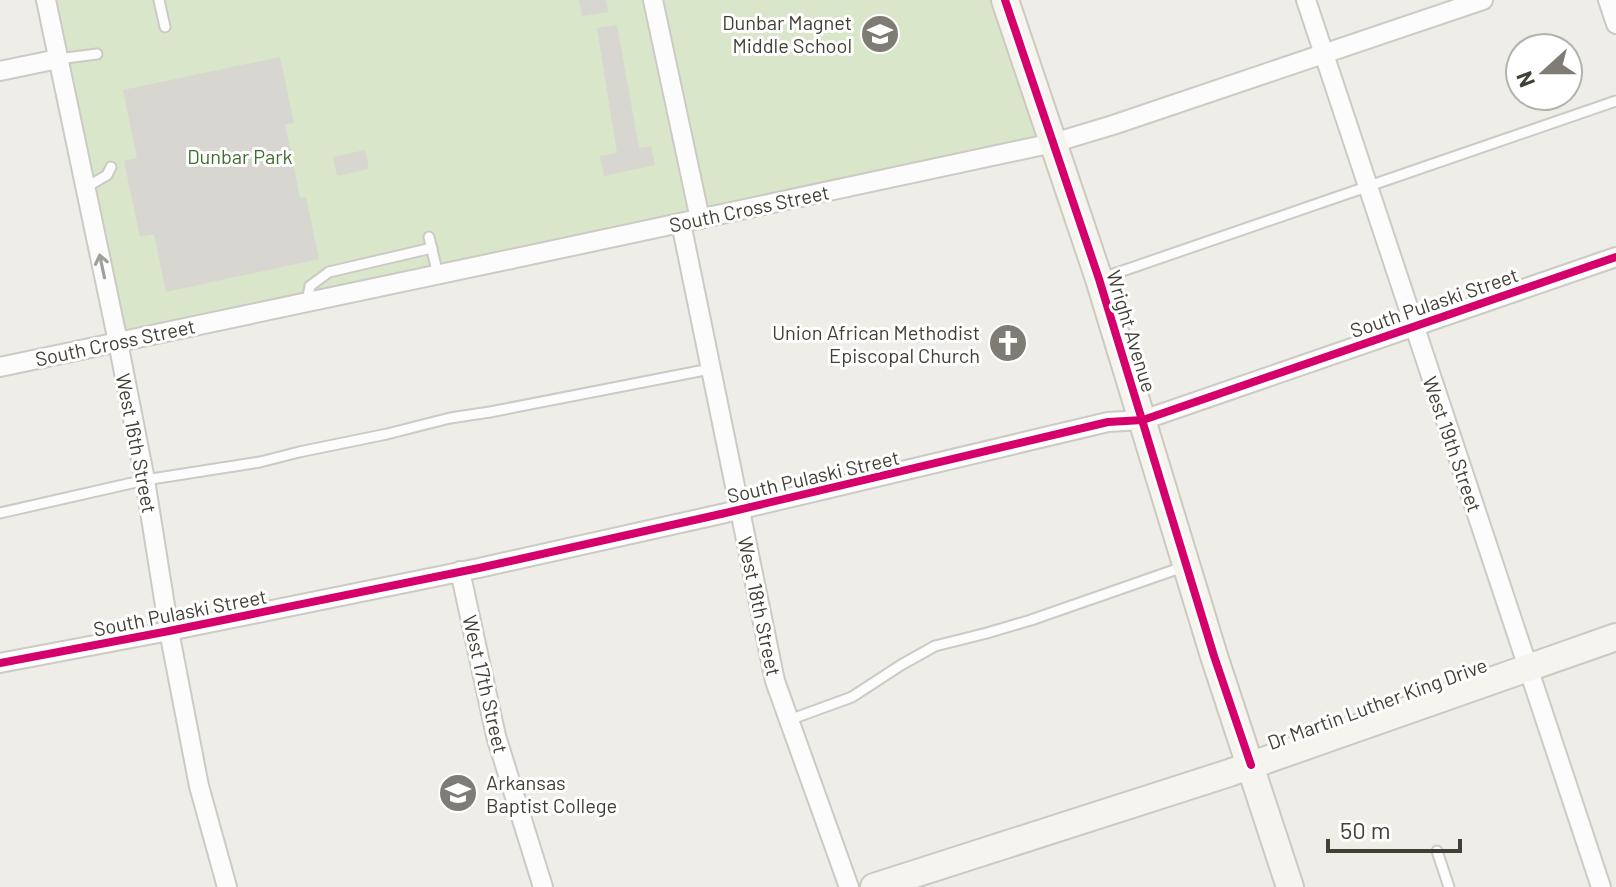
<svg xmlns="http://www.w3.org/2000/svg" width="1616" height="887" viewBox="0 0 1616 887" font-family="Barlow,sans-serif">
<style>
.green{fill:#d9e6ca}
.building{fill:#d7d6d0}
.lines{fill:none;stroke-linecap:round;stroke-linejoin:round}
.service-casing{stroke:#cccac5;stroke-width:13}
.minor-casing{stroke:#cccac5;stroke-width:22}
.secondary-casing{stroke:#cccabf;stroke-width:30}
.service{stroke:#fcfcfc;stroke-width:9}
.minor{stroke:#fcfcfc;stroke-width:18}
.secondary{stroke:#f5f4ee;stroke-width:26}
.cycleway-casing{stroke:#fff;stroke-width:13}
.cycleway{stroke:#d6006c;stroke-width:8}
.oneway{stroke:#9f9e98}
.labels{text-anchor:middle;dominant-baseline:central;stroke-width:6;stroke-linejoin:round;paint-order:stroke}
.poi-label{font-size:20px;fill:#423f35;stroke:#fff;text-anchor:end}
.park-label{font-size:20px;fill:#406e2e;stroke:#fff}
.street-label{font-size:20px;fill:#423f35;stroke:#fff}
</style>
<rect width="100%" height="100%" fill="#eeede8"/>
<!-- green -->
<path class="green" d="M 47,0 L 1005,0 L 1053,143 L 118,342 Z"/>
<!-- building -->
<g class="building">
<path d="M 579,0 L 606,0 L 608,12 L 582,16 Z"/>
<path d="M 617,25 L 639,148 L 651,146 L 655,165 L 604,176 L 600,156 L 617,153 L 597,28 Z"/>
<path d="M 280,57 L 294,123 L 285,124 L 300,198 L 306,197 L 319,259 L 166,292 L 154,234 L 140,237 L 124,161 L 137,158 L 123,90 Z"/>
<path d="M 365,150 L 369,169 L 337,176 L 333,157 Z"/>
</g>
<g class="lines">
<!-- service casing -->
<g class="service-casing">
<g id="service">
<path d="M 159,0 L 165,27"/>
<path d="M 58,59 L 97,54"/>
<path d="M 85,188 L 107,175 L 111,167"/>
<path d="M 429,237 L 438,275"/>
<path d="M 1102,278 C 1274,220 1444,159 1616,101"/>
<path d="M 307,302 L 310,286 L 329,272 L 432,248"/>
<path d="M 0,513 L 145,480 L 260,462 L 299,452 L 387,434 L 450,418 L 490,412 L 710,369"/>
<path d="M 789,720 L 852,697 L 901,665 L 935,646 L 987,633 L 1031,620 L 1183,567"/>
<path d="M 1437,851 L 1449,887"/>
</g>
</g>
<!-- minor casing -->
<g class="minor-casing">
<g id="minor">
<path d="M 46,0 L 118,342 L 145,480 L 169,631 L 199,786 L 227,887"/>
<path d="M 653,0 L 700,219"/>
<path d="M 1306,0 L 1601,887"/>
<path d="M 1608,0 L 1616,24"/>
<path d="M 0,71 L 58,59"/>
<path d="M 681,223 L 775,681 L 849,887"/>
<path d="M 0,367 L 535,254 L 1053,143 L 1113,125 L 1483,0"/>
<path d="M 460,571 L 496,736 L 543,887"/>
<path d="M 0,663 L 169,631 L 479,568 L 721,514 L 1108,422 L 1143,420 L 1616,257"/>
</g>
</g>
<!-- secondary casing -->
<g class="secondary-casing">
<g id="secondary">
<path d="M 1005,0 L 1099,279 L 1214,656 L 1290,887"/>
<path d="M 874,887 L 1229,773 L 1616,637"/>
</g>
</g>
<!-- service -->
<use href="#service" class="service"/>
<!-- minor -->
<use href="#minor" class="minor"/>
<!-- secondary -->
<use href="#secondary" class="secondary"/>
<!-- cycleway casing -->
<g class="cycleway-casing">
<g id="cycleway">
<path d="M 1005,0 L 1099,279 L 1214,656 L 1251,765"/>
<path d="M 0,663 L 169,631 L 479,568 L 721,514 L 1108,422 L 1143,420 L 1616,257"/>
</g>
</g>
<!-- cycleway -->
<use href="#cycleway" class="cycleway"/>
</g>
<!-- one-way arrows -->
<defs><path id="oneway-shaft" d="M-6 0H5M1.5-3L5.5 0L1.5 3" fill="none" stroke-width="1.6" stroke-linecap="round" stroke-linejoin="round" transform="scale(2)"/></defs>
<use class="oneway" href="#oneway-shaft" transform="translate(102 266) rotate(-102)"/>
<!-- icons -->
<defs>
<g id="school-disc" transform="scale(2)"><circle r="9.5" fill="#7e7c74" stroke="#fff"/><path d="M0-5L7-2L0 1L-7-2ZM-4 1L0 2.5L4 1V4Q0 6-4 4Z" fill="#fff"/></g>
<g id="church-disc" transform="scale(2)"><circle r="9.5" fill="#7e7c74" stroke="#fff"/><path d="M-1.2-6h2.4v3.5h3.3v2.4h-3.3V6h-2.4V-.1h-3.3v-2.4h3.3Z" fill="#fff"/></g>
<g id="university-disc" transform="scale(2)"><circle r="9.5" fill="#7e7c74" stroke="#fff"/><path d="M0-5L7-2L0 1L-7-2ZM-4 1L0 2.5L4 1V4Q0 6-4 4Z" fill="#fff"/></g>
</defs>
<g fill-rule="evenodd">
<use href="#school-disc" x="880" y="34"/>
<use href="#church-disc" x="1008" y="343"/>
<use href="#university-disc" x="458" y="793"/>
</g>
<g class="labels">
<!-- poi labels -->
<g class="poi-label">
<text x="852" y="22">Dunbar Magnet<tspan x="852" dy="23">Middle School</tspan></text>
<text x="980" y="332">Union African Methodist<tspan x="980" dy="23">Episcopal Church</tspan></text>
<text x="486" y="782" text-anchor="start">Arkansas<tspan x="486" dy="23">Baptist College</tspan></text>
</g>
<!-- park labels -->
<g class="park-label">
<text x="240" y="156">Dunbar Park</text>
</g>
<!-- street labels -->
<g class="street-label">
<text transform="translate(749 208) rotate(-12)">South Cross Street</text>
<text transform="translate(1434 302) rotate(-19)">South Pulaski Street</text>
<text transform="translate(1132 331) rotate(73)">Wright Avenue</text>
<text transform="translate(115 342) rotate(-12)">South Cross Street</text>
<text transform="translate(137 443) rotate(79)">West 16th Street</text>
<text transform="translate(1453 444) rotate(71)">West 19th Street</text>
<text transform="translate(813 476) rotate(-13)">South Pulaski Street</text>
<text transform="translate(760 606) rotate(78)">West 18th Street</text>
<text transform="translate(180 612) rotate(-11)">South Pulaski Street</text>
<text transform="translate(486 684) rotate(77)">West 17th Street</text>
<text transform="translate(1377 703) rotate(-20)">Dr Martin Luther King Drive</text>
</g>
</g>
<!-- north arrow -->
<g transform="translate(1544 72) rotate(249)"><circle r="38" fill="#ffffff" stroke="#b3b2ae" stroke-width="2"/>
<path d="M0-6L14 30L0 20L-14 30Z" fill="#7e7c74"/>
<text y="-12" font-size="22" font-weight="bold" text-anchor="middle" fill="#423f35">N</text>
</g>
<!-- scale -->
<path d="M1328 839v12h132v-12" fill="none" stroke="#423f35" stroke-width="4"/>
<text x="1340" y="839" font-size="24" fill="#423f35" stroke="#ffffff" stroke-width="6" paint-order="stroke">50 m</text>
</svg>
